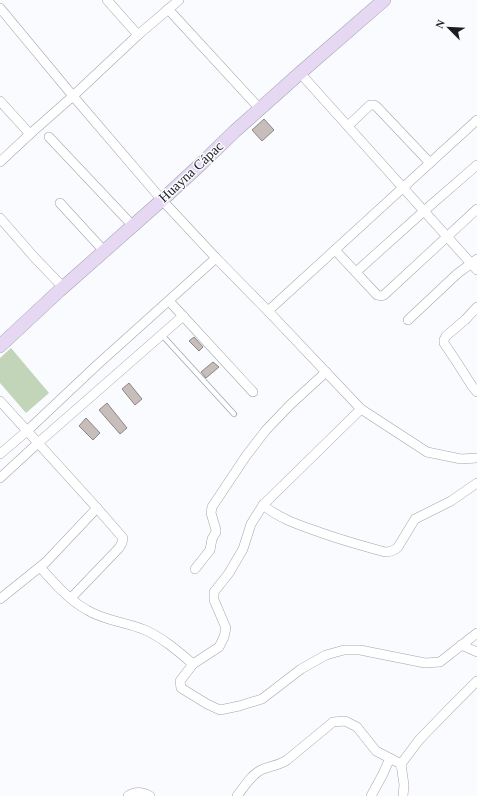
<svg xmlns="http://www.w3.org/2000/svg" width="477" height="796" viewBox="0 0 477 796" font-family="Georgia,serif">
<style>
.green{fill:#c2d5b8}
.building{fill:#c7bdbb;stroke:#8d8483}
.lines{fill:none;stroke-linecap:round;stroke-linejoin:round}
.lane-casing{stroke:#a1a5ac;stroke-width:6}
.street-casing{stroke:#a1a5ac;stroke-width:10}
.secondary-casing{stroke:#a1a5ac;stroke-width:14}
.lane{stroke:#fff;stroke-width:4.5}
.street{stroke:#fff;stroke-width:9}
.secondary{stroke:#e6d8f3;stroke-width:13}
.labels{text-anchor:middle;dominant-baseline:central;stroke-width:3;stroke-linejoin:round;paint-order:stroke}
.street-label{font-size:14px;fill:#1a1c1f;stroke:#fafbfe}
</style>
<rect width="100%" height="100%" fill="#fafbfe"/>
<!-- green -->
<path class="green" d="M 11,348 L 49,393 L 26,413 L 0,383 L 0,358 Z"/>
<!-- building -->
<g class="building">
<path d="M 264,119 L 274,130 L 262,141 L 252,130 Z"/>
<path d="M 194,337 L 203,347 L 199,351 L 189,341 Z"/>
<path d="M 213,362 L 219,367 L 206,378 L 201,372 Z"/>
<path d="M 129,383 L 142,399 L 135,405 L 122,389 Z"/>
<path d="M 107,403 L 127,428 L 120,434 L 99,410 Z"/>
<path d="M 86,418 L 100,433 L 93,440 L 79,426 Z"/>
</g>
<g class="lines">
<!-- lane casing -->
<g class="lane-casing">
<path id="lane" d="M 162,335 L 234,414"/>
</g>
<!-- street casing -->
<g class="street-casing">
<g id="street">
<path d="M 107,0 L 138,35"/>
<path d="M 0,8 L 73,96 L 162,200 L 216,258 L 268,311 L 361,409 L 427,452 L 461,459 L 477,458"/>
<path d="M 168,9 L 260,109"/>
<path d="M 300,73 L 477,270"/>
<path d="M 0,101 L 30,134"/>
<path d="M 348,126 L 370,105 L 374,105 L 377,107 L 430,163"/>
<path d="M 49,137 L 133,226"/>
<path d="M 0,162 L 30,134 L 73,96 L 138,35 L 179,0"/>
<path d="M 60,203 L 104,251"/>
<path d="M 0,218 L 34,257 L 63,287"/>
<path d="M 335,250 L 377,295 L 381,296 L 384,295 L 477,209"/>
<path d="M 356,272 L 424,211 L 477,165"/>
<path d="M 169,301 L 183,316 L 253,392"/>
<path d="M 477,307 L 465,320 L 446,336 L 444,340 L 444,343 L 458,364 L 472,386 L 477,392"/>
<path d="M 268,311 L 477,120"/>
<path d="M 408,320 L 457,274 L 477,259"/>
<path d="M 0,401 L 97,508 L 123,538 L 122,543 L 119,548 L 71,598"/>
<path d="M 361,409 L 263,505 L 251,524 L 243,549 L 229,573 L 214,592 L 214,600 L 226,628 L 224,637 L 219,647 L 193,664 L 180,681 L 181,688 L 207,704 L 220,710 L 239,706 L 262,699 L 301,669 L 326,655 L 344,650 L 360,650 L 425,663 L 440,662 L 477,633"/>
<path d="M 0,454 L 27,431 L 97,365 L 216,258"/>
<path d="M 0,478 L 38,443 L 183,316"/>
<path d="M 263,505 C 280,519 299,525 319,532 C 341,540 363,546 385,552 C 390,552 394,551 398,547 L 415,519 L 451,501 L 477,483"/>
<path d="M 40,567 C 54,583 69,600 87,610 C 105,621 126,622 145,630 C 163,638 179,652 193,664"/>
<path d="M 195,569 L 210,550 L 212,539 L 216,532 L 216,530 L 211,513 L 212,507 L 246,456 L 266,430 L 290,405 L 326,372"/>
<path d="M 0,599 L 46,562 L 97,508"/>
<path d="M 461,645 L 477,652"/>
<path d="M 401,764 L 419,740 L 450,708 L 477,681"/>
<path d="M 128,796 C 135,791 143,792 150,796"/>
<path d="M 237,796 C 244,787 251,775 261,770 C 269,766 278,766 287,760 L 333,722 L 345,721 L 357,727 L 376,751 L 401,764 L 404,785 L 403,796"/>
<path d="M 371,796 L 383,774 L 390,758"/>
</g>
</g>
<!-- secondary casing -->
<g class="secondary-casing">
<path id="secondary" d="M 0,346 L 59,291 L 162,200 L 202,163 L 235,131 L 300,73 L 384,0"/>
</g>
<!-- lane -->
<use href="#lane" class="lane"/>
<!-- street -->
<use href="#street" class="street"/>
<!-- secondary -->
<use href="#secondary" class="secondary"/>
</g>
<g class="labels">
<!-- street labels -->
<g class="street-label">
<text transform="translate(191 172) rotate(-43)">Huayna Cápac</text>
</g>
</g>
<!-- north arrow -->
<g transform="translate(449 28) rotate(294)" stroke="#fafbfe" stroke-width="3" paint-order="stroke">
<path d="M0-3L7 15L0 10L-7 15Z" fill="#1a1c1f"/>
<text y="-6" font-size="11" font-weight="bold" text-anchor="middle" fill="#1a1c1f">N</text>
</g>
</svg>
